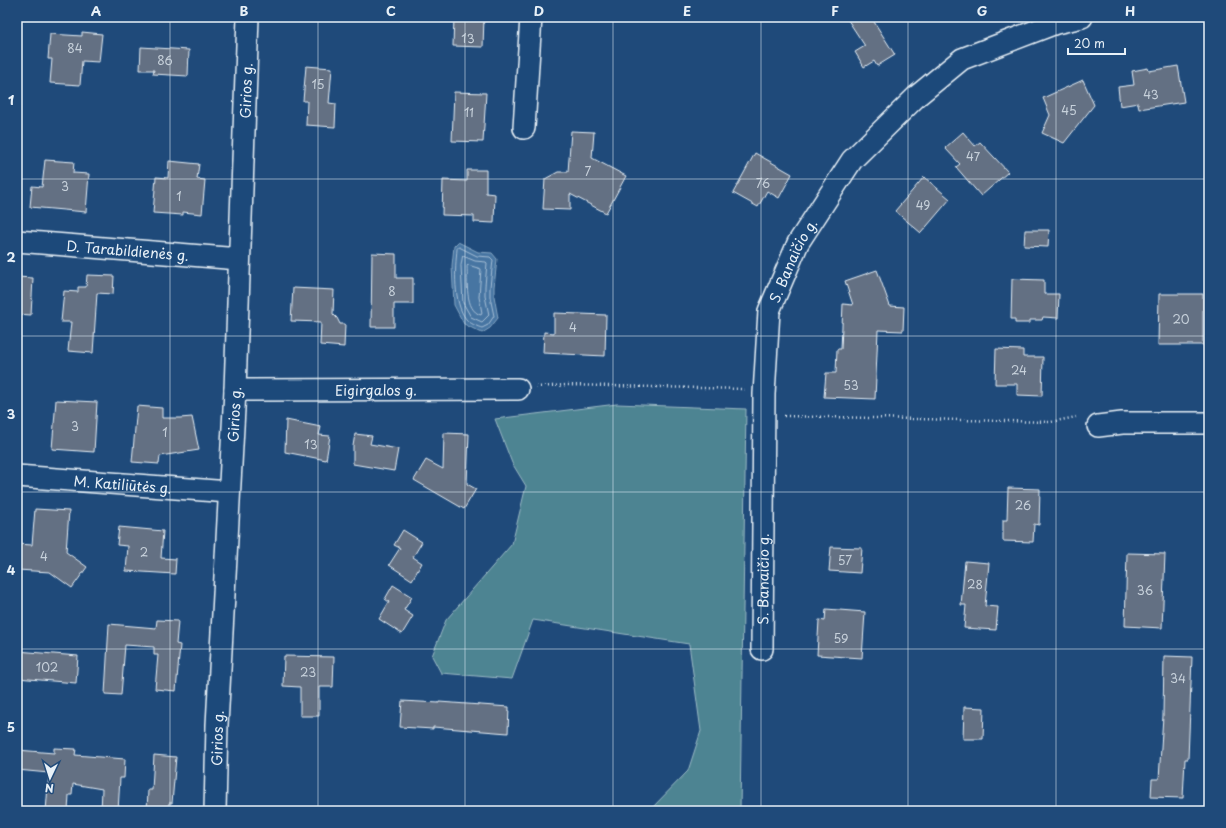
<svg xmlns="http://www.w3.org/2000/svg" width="1226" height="828" viewBox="0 0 1226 828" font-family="'Playpen Sans',sans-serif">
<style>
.green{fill:#4e8492;stroke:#9bbac5}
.water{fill:#4675a2;stroke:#87a7c4}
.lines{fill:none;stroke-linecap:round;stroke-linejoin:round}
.shore{stroke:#a7bfd6;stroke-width:1}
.building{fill:#647083;stroke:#e8f1f8}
.street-casing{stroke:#e8f1f8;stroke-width:24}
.path{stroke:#e8f1f8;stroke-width:2.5;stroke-dasharray:1 3;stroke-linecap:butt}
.street{stroke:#1f4a7a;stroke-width:21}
.grid{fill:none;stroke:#e8f1f8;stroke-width:1;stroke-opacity:0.55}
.labels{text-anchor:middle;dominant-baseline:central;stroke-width:3.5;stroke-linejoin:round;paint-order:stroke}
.number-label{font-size:12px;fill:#c7d1db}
.street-label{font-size:14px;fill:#e8f1f8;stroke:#1f4a7a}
.neatline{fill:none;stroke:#e8f1f8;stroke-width:1.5}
.grid-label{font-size:13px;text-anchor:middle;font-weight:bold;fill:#e8f1f8}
</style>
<rect width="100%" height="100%" fill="#1f4a7a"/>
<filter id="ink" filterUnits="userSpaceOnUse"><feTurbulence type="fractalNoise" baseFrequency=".025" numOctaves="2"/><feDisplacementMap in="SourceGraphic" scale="8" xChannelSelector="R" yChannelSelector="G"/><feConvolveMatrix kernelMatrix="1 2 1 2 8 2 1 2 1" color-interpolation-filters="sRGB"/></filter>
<g filter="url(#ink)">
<!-- green -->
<path class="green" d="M 617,404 L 746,409 L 740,811 L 649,811 L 688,771 L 701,731 L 689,644 L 533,620 L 512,679 L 441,673 L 432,656 L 446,620 L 512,544 L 526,486 L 512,463 L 495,419 Z"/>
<!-- water -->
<path class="water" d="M 458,242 L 478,252 L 492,253 L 497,259 L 494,287 L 494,296 L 498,318 L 490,328 L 482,333 L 464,324 L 454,305 L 452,266 L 454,246 Z"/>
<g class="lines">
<!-- shore -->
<g class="shore">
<path d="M 459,247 L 477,256 L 490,257 L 493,260 L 490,287 L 490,297 L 494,316 L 488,325 L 482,328 C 478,327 469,323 466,319 C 453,302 455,270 457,249 Z"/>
<path d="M 463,256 L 475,261 L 486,262 L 487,263 L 485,286 L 485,296 L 489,315 L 482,322 L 471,317 L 463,303 L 461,266 Z"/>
<path d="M 468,265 L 481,269 L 479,297 L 482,313 L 481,315 C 464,310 468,281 467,267 Z"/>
</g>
</g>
<!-- building -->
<g class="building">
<path d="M 454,17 L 484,17 L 483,47 L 453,46 Z"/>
<path d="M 846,17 L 871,17 L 895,55 L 877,66 L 874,61 L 864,67 L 855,52 L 865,46 Z"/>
<path d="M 82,32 L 102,34 L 99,62 L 82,61 L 80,85 L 50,83 L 52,59 L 48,59 L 50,34 L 82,36 Z"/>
<path d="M 141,47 L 189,50 L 188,76 L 153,74 L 154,70 L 140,70 Z"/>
<path d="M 306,66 L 332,68 L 329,103 L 336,104 L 335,127 L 306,125 L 307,101 L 303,101 Z"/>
<path d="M 1178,66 L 1184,102 L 1139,109 L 1138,103 L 1120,106 L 1118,87 L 1134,85 L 1132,71 L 1148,68 L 1149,71 Z"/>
<path d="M 1083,80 L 1094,105 L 1064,143 L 1042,133 L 1050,115 L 1043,98 Z"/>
<path d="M 454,92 L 486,93 L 483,142 L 452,141 Z"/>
<path d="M 571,131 L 594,132 L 592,158 L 626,176 L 606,213 L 570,194 L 570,210 L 543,209 L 545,179 L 558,172 L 568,172 Z"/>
<path d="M 963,132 L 975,146 L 980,142 L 1008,172 L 981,196 L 956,167 L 960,164 L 945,148 Z"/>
<path d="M 755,153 L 792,174 L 779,198 L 767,191 L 758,207 L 733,193 Z"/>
<path d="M 45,160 L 74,162 L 73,173 L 89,174 L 86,212 L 30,207 L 32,186 L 42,187 Z"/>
<path d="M 169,161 L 199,164 L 197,179 L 205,180 L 202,214 L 183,212 L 183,215 L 153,213 L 156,177 L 168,178 Z"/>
<path d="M 467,170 L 486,170 L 486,193 L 495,194 L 494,223 L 474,222 L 474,216 L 442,215 L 443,180 L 467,181 Z"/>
<path d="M 924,177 L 950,199 L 921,233 L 895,211 Z"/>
<path d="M 1025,230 L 1049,230 L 1048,247 L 1024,246 Z"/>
<path d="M 372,253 L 396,254 L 396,278 L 413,278 L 413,304 L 394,304 L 394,327 L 371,327 Z"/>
<path d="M 877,270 L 890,306 L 904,307 L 903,331 L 878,330 L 875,399 L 824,397 L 826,373 L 836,373 L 837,349 L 841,349 L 843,304 L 853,305 L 845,281 Z"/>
<path d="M 87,275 L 114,276 L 113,294 L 97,293 L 93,353 L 68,351 L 71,322 L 61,322 L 64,291 L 78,292 L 78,287 L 86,287 Z"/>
<path d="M 17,277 L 33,278 L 31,315 L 17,314 Z"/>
<path d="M 1012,279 L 1044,280 L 1044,294 L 1059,294 L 1058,318 L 1043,317 L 1042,320 L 1030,320 L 1030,323 L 1015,323 L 1015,319 L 1011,319 Z"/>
<path d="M 293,288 L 334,290 L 333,314 L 337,318 L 340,324 L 345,324 L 344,347 L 320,345 L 321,322 L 291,321 Z"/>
<path d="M 1159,294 L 1203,294 L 1203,345 L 1158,345 Z"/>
<path d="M 554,313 L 606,315 L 605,356 L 543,353 L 544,332 L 554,333 Z"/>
<path d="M 996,349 L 1023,350 L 1023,357 L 1043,357 L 1042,396 L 1017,395 L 1017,384 L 995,384 Z"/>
<path d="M 56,400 L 97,402 L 94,452 L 52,449 Z"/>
<path d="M 137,406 L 162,408 L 162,418 L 180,418 L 192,417 L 199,450 L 160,456 L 159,464 L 132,462 Z"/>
<path d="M 286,420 L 321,427 L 319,435 L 330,436 L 326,460 L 285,452 Z"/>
<path d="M 444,433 L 469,434 L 467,484 L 476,489 L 464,509 L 414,480 L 426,460 L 443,469 Z"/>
<path d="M 355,434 L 372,436 L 370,444 L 398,449 L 394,471 L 353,464 L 353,446 Z"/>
<path d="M 1008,488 L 1040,489 L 1039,525 L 1034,524 L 1033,542 L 1003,541 L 1003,520 L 1007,520 Z"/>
<path d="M 35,509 L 69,511 L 66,552 L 87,567 L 72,588 L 50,572 L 17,570 L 17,544 L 32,545 Z"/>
<path d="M 119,527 L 163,531 L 161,558 L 176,559 L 175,574 L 126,571 L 128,546 L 117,545 Z"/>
<path d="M 403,530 L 422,542 L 413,557 L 422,563 L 412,580 L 389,565 L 400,548 L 394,545 Z"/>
<path d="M 831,547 L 862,548 L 860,573 L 829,571 Z"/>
<path d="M 1127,553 L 1165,554 L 1162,628 L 1125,626 Z"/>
<path d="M 965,561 L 989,563 L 985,606 L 998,607 L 996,630 L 964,628 L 966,605 L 961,605 Z"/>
<path d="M 393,585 L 412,597 L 404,610 L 413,616 L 402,634 L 379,619 L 389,602 L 385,599 Z"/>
<path d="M 826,609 L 865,612 L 862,658 L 817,655 L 819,620 L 825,621 Z"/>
<path d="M 157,620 L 178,621 L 176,644 L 180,645 L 176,691 L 155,689 L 158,655 L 154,655 L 154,647 L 125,645 L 121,695 L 105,694 L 109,624 L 156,628 Z"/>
<path d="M 17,651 L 78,656 L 76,683 L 17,678 Z"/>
<path d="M 284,656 L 334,657 L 333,687 L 319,687 L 319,716 L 300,716 L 300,687 L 283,686 Z"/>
<path d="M 1164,656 L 1192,657 L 1188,759 L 1185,759 L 1183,798 L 1151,797 L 1152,779 L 1159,779 L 1163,716 Z"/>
<path d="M 402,701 L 439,703 L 439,702 L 509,707 L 508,733 L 433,727 L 433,729 L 400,727 Z"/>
<path d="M 964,707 L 984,708 L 983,739 L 963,739 Z"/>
<path d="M 54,748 L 76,749 L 75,755 L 125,759 L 124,778 L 120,778 L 118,811 L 101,811 L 102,789 L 73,784 L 72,795 L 69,795 L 68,811 L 46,811 L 49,773 L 17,770 L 17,750 L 54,753 Z"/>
<path d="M 154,755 L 176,757 L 172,803 L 169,803 L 168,811 L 147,811 L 148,790 L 152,790 Z"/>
</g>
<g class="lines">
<!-- street casing -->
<g class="street-casing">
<g id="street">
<path d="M 524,128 L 531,17"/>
<path id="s1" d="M 17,241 L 239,259"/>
<path id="s2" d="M 235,390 L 518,389"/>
<path d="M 1098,426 L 1122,423 L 1209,423"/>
<path id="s3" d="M 17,476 L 229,492"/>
<path id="s4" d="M 762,649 L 764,394 L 769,311 L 798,243 L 852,160 L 917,96 L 962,59 L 1056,23 L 1082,17"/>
<path id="s5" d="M 215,811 L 217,725 L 235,390 L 248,17"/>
</g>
</g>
<!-- path -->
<g class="path">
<path d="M 536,387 L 566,385 L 745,389"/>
<path d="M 784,416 L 1051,422 L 1076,417"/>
</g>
<!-- street -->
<use href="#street" class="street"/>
</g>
</g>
<!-- grid -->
<path class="grid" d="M 170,17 L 170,811M 318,17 L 318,811M 465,17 L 465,811M 613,17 L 613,811M 761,17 L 761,811M 908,17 L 908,811M 1056,17 L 1056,811M 17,179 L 1209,179M 17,336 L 1209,336M 17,492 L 1209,492M 17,649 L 1209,649"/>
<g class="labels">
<!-- number labels -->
<g class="number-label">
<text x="468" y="38">13</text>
<text x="75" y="48">84</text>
<text x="165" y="60">86</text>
<text x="318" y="84">15</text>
<text x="1151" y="94">43</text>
<text x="1069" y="110">45</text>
<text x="469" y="112">11</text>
<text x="973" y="156">47</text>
<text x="588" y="171">7</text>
<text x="763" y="183">76</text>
<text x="65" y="186">3</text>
<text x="179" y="196">1</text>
<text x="923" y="205">49</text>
<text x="392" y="291">8</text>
<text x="1181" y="319">20</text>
<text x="573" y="327">4</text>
<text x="1019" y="370">24</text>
<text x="851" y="385">53</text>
<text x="75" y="426">3</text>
<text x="165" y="432">1</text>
<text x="311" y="444">13</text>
<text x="1023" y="505">26</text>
<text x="144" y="552">2</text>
<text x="44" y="556">4</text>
<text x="845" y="560">57</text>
<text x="975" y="584">28</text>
<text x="1145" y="590">36</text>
<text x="841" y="638">59</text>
<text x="47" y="667">102</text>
<text x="308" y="672">23</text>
<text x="1178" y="678">34</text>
</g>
<!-- street labels -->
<g class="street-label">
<text stroke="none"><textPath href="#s5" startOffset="721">Girios g.</textPath></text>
<text stroke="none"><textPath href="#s1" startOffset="111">D. Tarabildienės g.</textPath></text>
<text stroke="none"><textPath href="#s4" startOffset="394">S. Banaičio g.</textPath></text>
<text stroke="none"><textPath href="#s2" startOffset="141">Eigirgalos g.</textPath></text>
<text stroke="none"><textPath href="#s5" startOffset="397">Girios g.</textPath></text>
<text stroke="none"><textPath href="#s3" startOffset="106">M. Katiliūtės g.</textPath></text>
<text stroke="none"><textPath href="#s4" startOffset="70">S. Banaičio g.</textPath></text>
<text stroke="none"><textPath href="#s5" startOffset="73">Girios g.</textPath></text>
</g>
</g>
<!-- margin -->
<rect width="1226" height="828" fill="none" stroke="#1f4a7a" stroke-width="44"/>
<!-- north arrow -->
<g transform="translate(50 778) rotate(184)" stroke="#1f4a7a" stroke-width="3" paint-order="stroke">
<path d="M0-3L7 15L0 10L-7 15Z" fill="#e8f1f8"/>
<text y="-6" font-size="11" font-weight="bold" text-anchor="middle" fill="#e8f1f8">N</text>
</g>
<!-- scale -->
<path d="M1068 48v6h57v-6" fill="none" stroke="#e8f1f8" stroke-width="2"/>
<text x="1074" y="48" font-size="12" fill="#e8f1f8" stroke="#1f4a7a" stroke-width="3" paint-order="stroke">20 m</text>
<rect x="22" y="22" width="1182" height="784" class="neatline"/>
<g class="grid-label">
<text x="96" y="16">A</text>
<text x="244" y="16">B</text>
<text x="391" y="16">C</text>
<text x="539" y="16">D</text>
<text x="687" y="16">E</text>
<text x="835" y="16">F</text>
<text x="982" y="16">G</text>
<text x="1130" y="16">H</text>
<text x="11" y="105">1</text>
<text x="11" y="262">2</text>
<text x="11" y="419">3</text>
<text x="11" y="575">4</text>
<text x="11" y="732">5</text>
</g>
</svg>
